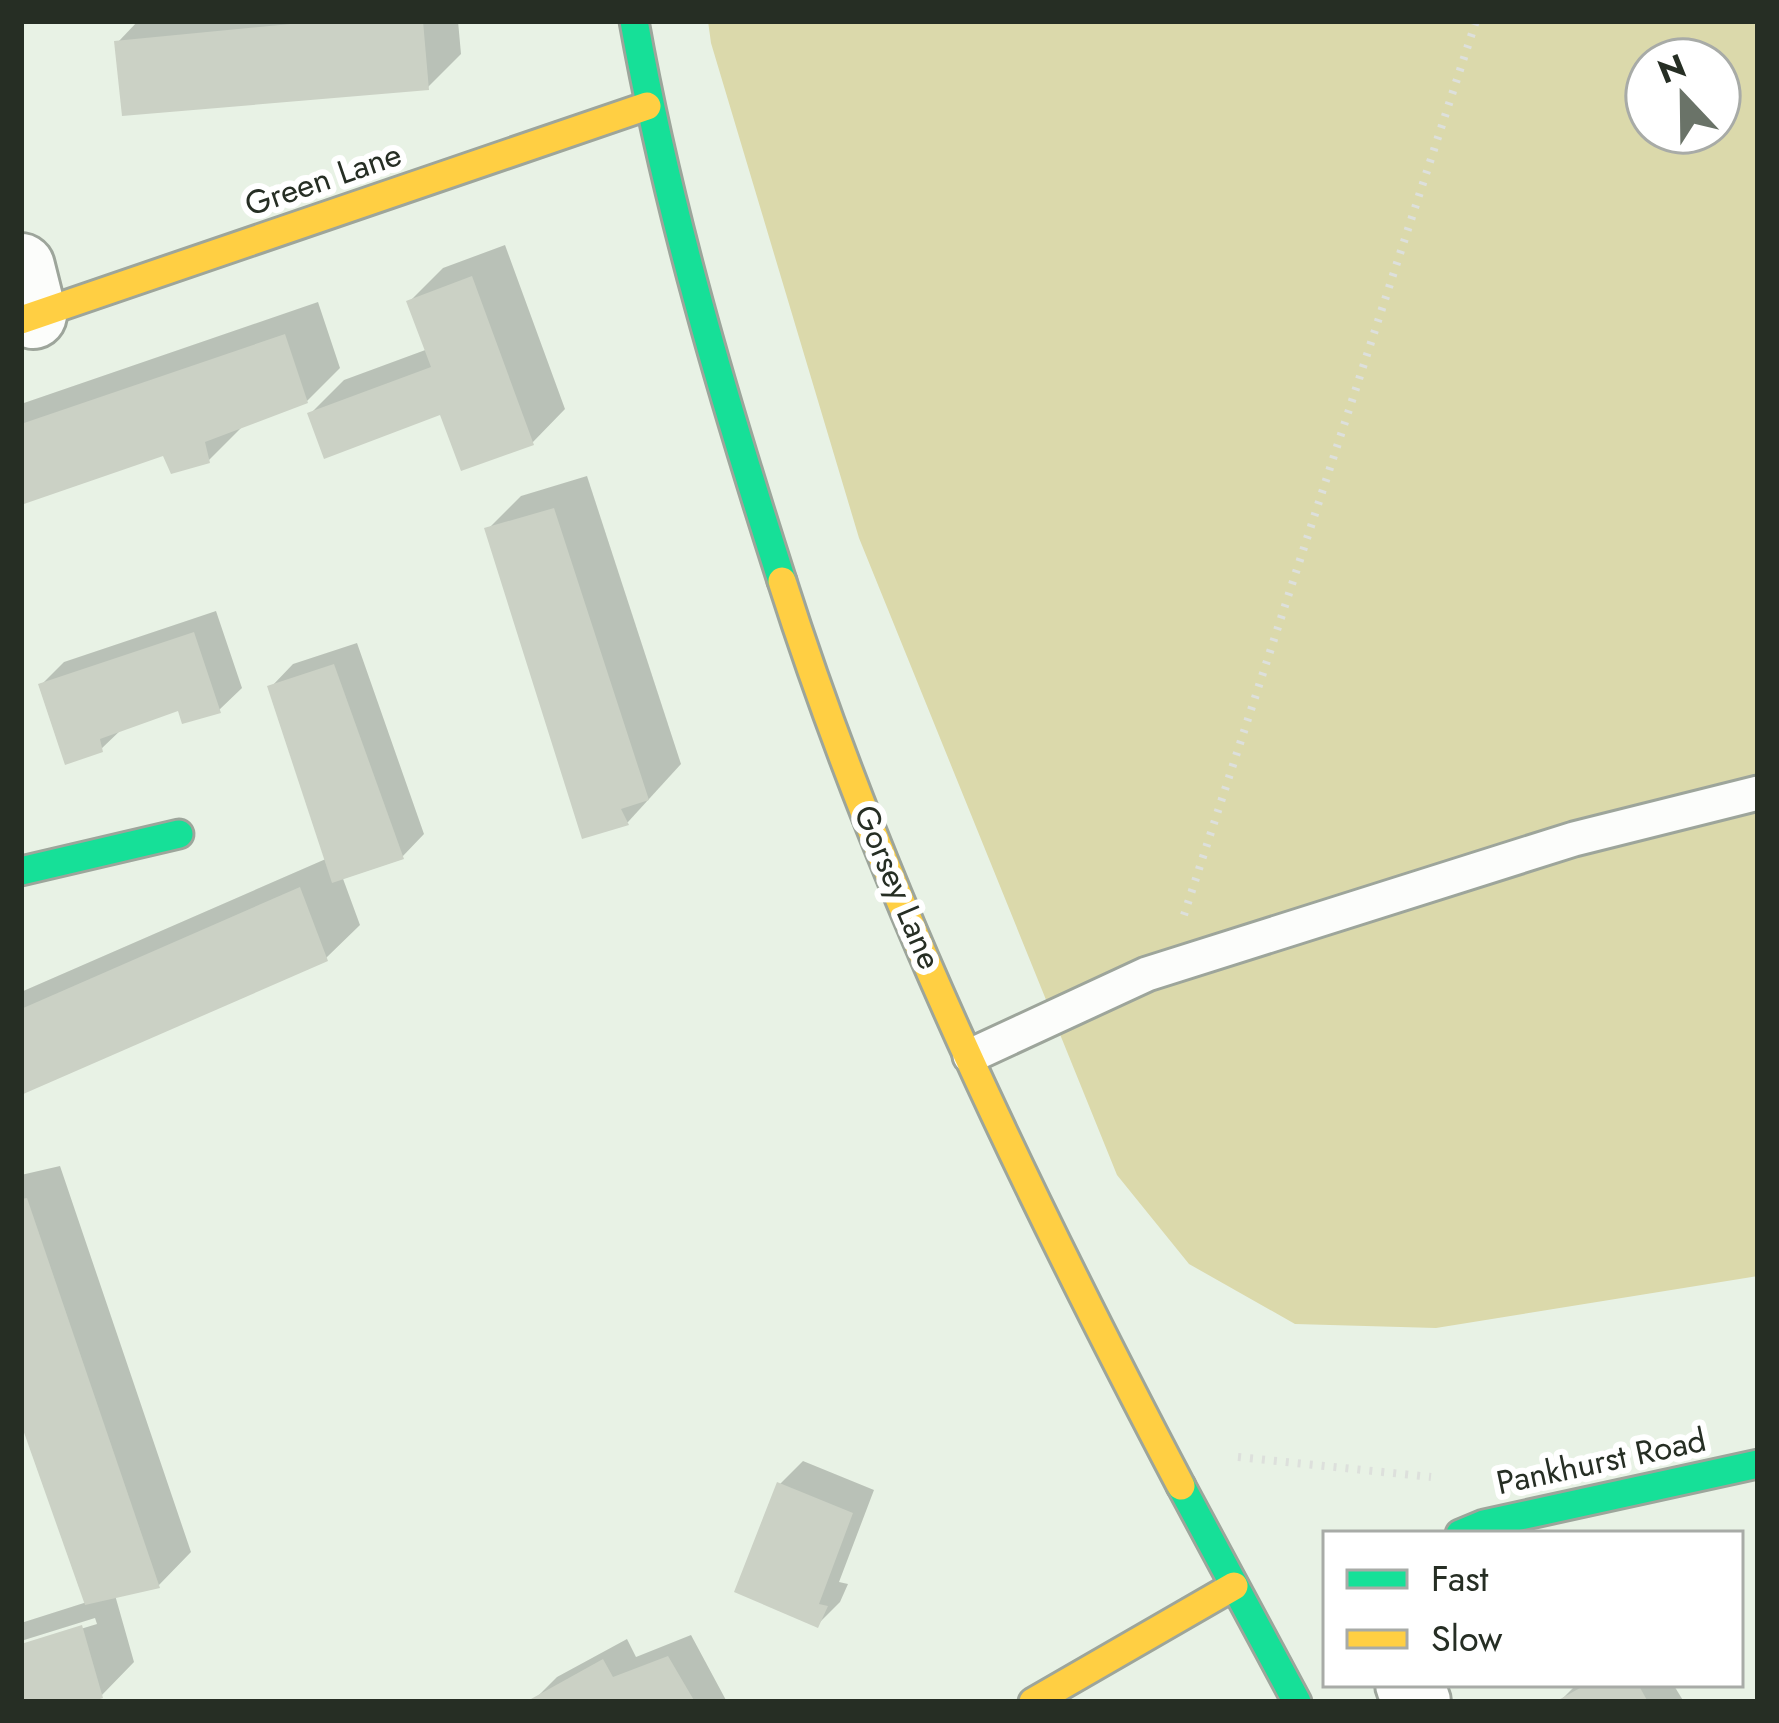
<svg xmlns="http://www.w3.org/2000/svg" width="1779" height="1723" viewBox="0 0 1779 1723" font-family="Jost,sans-serif">
<style>
.green{fill:#dbd9ab;fill-rule:evenodd}
.shadow{fill:#0003}
.building{fill:#cbd1c5}
.lines{fill:none;stroke-linecap:round;stroke-linejoin:round}
.lane-casing{stroke:#9da59b;stroke-width:39}
.street-casing{stroke:#9da59b;stroke-width:72}
.fast-casing{stroke:#9da59b;stroke-width:33}
.slow-casing{stroke:#9da59b;stroke-width:33}
.path{stroke:#dde0dc;stroke-width:8;stroke-dasharray:3 9;stroke-linecap:butt}
.lane{stroke:#fcfdfb;stroke-width:33}
.street{stroke:#fcfdfb;stroke-width:66}
.fast{stroke:#16e098;stroke-width:27}
.slow{stroke:#ffcf43;stroke-width:27}
.labels{text-anchor:middle;dominant-baseline:central;stroke-width:12;stroke-linejoin:round;paint-order:stroke}
.street-label{font-size:33px;fill:#262e24;stroke:#fff}
</style>
<rect width="100%" height="100%" fill="#e8f2e5"/>
<!-- green -->
<path class="green" d="M 708,21 L 1758,21 L 1758,1276 L 1436,1328 L 1295,1324 L 1189,1264 L 1117,1175 L 859,538 L 711,43 ZM 1647,60 L 1719,60 L 1719,132 L 1647,132 Z"/>
<!-- shadow -->
<g class="shadow">
<path d="M 138,21 L 458,21 L 461,54 L 428,87 L 118,42 Z"/>
<path d="M 505,245 L 565,409 L 532,443 L 442,412 L 310,414 L 344,380 L 428,349 L 410,301 L 443,268 Z"/>
<path d="M 318,302 L 340,368 L 307,401 L 242,427 L 209,460 L 164,452 L 21,502 L 21,404 Z"/>
<path d="M 587,476 L 681,764 L 628,822 L 584,836 L 488,529 L 521,496 Z"/>
<path d="M 216,611 L 242,688 L 219,710 L 180,707 L 123,728 L 101,749 L 41,685 L 64,662 Z"/>
<path d="M 357,643 L 424,834 L 402,857 L 342,876 L 360,925 L 326,958 L 21,1092 L 21,992 L 328,858 L 271,687 L 293,664 Z"/>
<path d="M 60,1166 L 191,1552 L 158,1586 L 115,1595 L 134,1662 L 101,1696 L 81,1702 L 21,1702 L 21,1647 L 97,1624 L 95,1618 L 21,1641 L 21,1623 L 87,1602 L 21,1415 L 21,1175 Z"/>
<path d="M 803,1461 L 874,1490 L 839,1582 L 848,1584 L 840,1602 L 817,1625 L 780,1484 Z"/>
<path d="M 691,1635 L 727,1702 L 535,1699 L 557,1677 L 627,1639 L 636,1657 Z"/>
<path d="M 1577,1684 L 1673,1684 L 1684,1702 L 1559,1702 Z"/>
</g>
<!-- building -->
<g class="building">
<path d="M 321,21 L 423,21 L 429,90 L 122,116 L 114,41 Z"/>
<path d="M 472,276 L 534,445 L 461,471 L 440,415 L 324,459 L 307,413 L 431,367 L 406,301 Z"/>
<path d="M 285,334 L 308,403 L 205,442 L 210,463 L 171,474 L 163,456 L 21,505 L 21,424 Z"/>
<path d="M 554,508 L 649,800 L 621,809 L 629,825 L 582,839 L 484,528 Z"/>
<path d="M 194,632 L 221,713 L 182,724 L 178,711 L 100,739 L 103,752 L 65,765 L 38,684 Z"/>
<path d="M 334,664 L 404,859 L 332,883 L 267,686 Z"/>
<path d="M 300,887 L 328,961 L 21,1095 L 21,1009 Z"/>
<path d="M 27,1198 L 160,1588 L 85,1605 L 21,1424 L 21,1199 Z"/>
<path d="M 777,1482 L 853,1513 L 819,1604 L 828,1606 L 818,1628 L 734,1592 Z"/>
<path d="M 82,1625 L 103,1698 L 91,1702 L 21,1702 L 21,1644 Z"/>
<path d="M 668,1656 L 695,1702 L 533,1702 L 531,1699 L 603,1659 L 613,1677 Z"/>
<path d="M 1587,1684 L 1638,1684 L 1648,1702 L 1555,1702 Z"/>
</g>
<g class="lines">
<!-- lane casing -->
<g class="lane-casing">
<path id="lane" d="M 970,1056 L 1147,974 L 1574,839 L 1758,793"/>
</g>
<!-- street casing -->
<g class="street-casing">
<g id="street">
<path d="M 21,267 L 33,315"/>
<path d="M 1409,1684 L 1417,1702"/>
</g>
</g>
<!-- fast casing -->
<g class="fast-casing">
<g id="fast">
<path d="M 634,21 C 668,211 723,397 782,581"/>
<path d="M 21,871 L 179,834"/>
<path d="M 1181,1486 L 1297,1702"/>
<path d="M 1460,1534 L 1484,1524 L 1758,1464"/>
</g>
</g>
<!-- slow casing -->
<g class="slow-casing">
<g id="slow">
<path d="M 21,320 L 647,106"/>
<path d="M 782,581 C 882,895 1028,1195 1181,1486"/>
<path d="M 1033,1702 L 1234,1586"/>
</g>
</g>
<!-- path -->
<g class="path">
<path d="M 1184,915 L 1476,21"/>
<path d="M 1238,1457 L 1431,1477"/>
</g>
<!-- lane -->
<use href="#lane" class="lane"/>
<!-- street -->
<use href="#street" class="street"/>
<!-- fast -->
<use href="#fast" class="fast"/>
<!-- slow -->
<use href="#slow" class="slow"/>
</g>
<g class="labels">
<!-- street labels -->
<g class="street-label">
<text transform="translate(323 179) rotate(-19)">Green Lane</text>
<text transform="translate(898 887) rotate(67)">Gorsey Lane</text>
<text transform="translate(1601 1461) rotate(-12)">Pankhurst Road</text>
</g>
</g>
<!-- border -->
<rect width="1779" height="1723" fill="none" stroke="#262e24" stroke-width="48"/>
<!-- legend -->
<rect x="1323" y="1531" width="420" height="156" fill="#ffffff" stroke="#a8aba7" stroke-width="3"/>
<rect x="1347" y="1570" width="60" height="18" fill="#16e098" stroke="#a8aba7" stroke-width="3"/>
<text x="1431" y="1591" font-size="36" fill="#262e24">Fast</text>
<rect x="1347" y="1630" width="60" height="18" fill="#ffcf43" stroke="#a8aba7" stroke-width="3"/>
<text x="1431" y="1651" font-size="36" fill="#262e24">Slow</text>
<!-- north arrow -->
<g transform="translate(1683 96) rotate(338)"><circle r="57" fill="#ffffff" stroke="#a8aba7" stroke-width="3"/>
<path d="M0-9L21 45L0 30L-21 45Z" fill="#6a7368"/>
<text y="-18" font-size="33" font-weight="bold" text-anchor="middle" fill="#262e24">N</text>
</g>
</svg>
